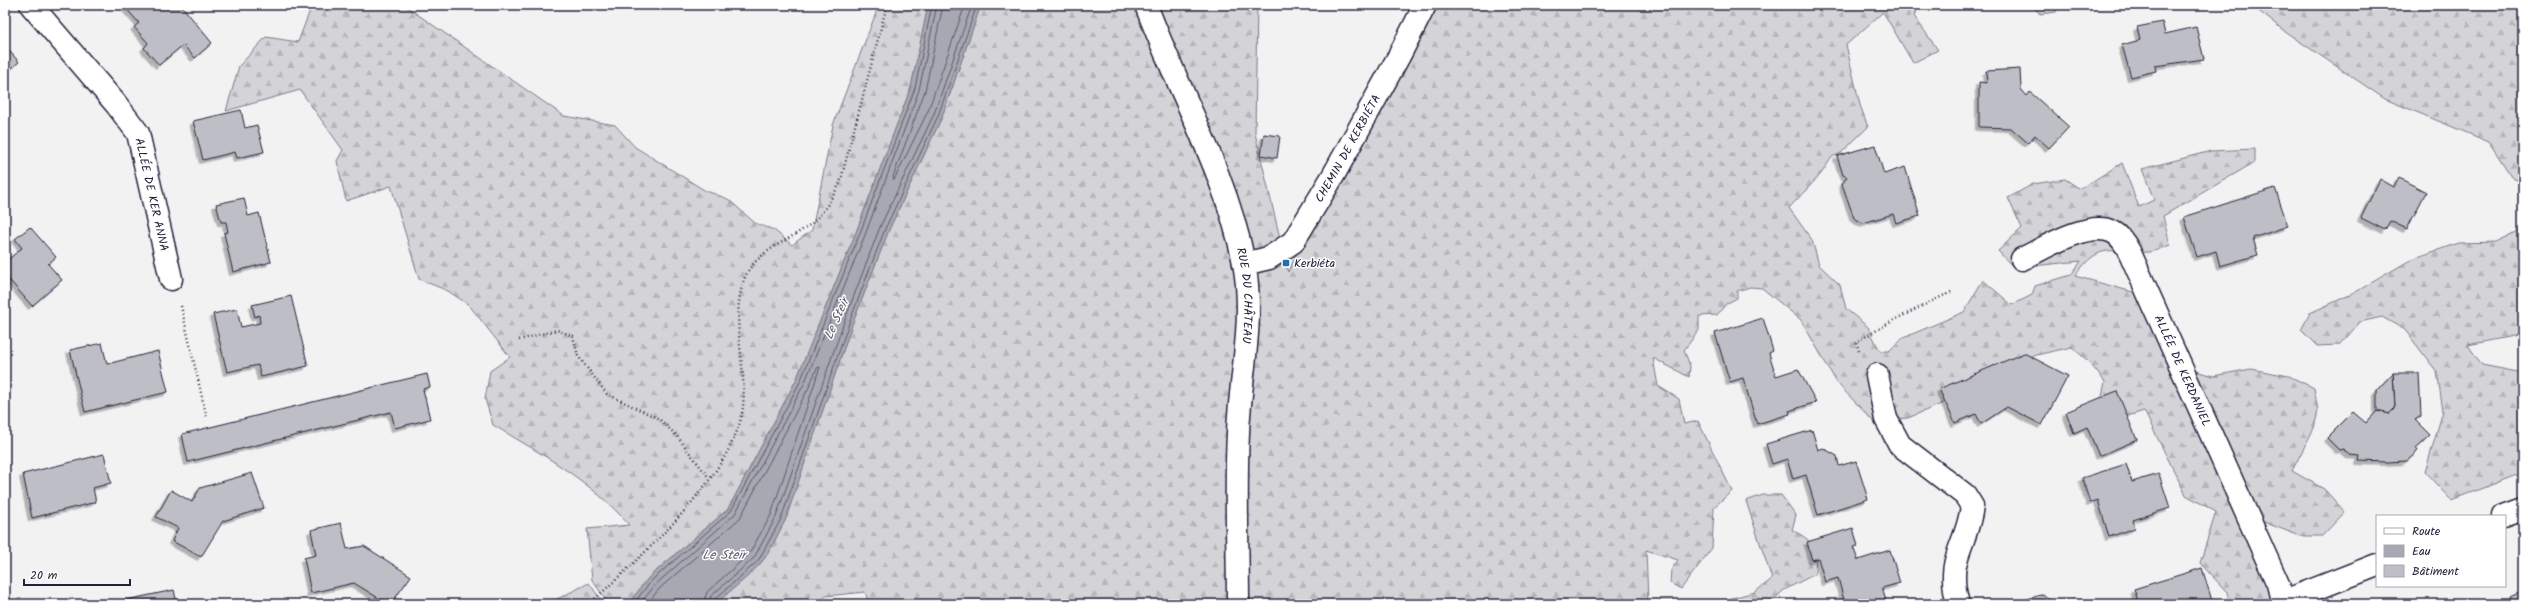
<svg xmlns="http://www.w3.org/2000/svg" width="2528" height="609" viewBox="0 0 2528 609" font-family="Kalam,sans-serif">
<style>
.forest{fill:url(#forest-firs);stroke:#7a7a8a}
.water{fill:#a8a8b2;stroke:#727282}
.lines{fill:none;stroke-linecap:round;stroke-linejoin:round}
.shore{stroke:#58586b;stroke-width:1}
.building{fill:#bebec6;stroke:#22223b;filter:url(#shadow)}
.minor-casing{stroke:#22223b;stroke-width:25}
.path{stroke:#22223b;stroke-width:2.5;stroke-dasharray:1 3;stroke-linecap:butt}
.minor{stroke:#fff;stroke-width:22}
.poi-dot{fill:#1f6fb2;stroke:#fff;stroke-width:1.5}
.labels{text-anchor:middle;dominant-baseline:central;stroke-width:3;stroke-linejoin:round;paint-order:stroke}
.street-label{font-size:12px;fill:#22223b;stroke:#fff}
.poi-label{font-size:12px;fill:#22223b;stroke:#fff;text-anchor:start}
.water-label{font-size:13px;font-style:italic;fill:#58586b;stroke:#fff}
</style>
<defs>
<pattern id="forest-firs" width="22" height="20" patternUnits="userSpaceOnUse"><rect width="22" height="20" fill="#d3d3d8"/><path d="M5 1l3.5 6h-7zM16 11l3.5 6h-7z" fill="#b5b5ba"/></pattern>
<filter id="shadow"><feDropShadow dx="-3.5" dy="3.5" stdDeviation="0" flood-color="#0004"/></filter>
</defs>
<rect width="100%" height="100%" fill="#f2f2f3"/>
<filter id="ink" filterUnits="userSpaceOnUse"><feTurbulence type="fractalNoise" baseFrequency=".025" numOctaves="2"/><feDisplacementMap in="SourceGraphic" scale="8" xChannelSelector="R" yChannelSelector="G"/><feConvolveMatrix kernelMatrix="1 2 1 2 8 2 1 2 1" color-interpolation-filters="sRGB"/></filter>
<g filter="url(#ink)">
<!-- forest -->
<g class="forest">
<path d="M 312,5 L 404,5 L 564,116 L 615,125 L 635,147 L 704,190 L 728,199 L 755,223 L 774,230 L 792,245 L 812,230 L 833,125 L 879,5 L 1257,5 L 1255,133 L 1288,272 L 1413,5 L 1919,5 L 1914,16 L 1938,50 L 1913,63 L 1883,12 L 1846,45 L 1860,105 L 1868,127 L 1841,153 L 1832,157 L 1821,174 L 1789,208 L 1812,240 L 1819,265 L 1840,285 L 1846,309 L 1868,327 L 1880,351 L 1889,351 L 1903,338 L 1964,312 L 1983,280 L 2012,305 L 2032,295 L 2035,286 L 2071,275 L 2081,261 L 2014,268 L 1998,251 L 2022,228 L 2008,198 L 2033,184 L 2065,179 L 2080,189 L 2122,163 L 2139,207 L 2154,200 L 2142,169 L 2211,151 L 2255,149 L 2255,162 L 2163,216 L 2170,245 C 2164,247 2156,251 2149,252 C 2113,255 2102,238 2075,276 L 2144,295 L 2178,366 L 2213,376 L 2251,369 L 2289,376 L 2314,388 L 2318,411 L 2314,428 L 2292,471 L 2324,489 L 2345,512 L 2322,536 L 2300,536 L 2248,516 L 2287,604 L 2230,604 L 2227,592 L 2200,563 L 2216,512 L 2186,495 L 2144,411 L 2108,422 L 2099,409 L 2105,382 L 2088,361 L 2072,347 L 2009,361 L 1961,396 L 1934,407 L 1908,418 L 1873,421 L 1837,383 L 1801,320 L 1762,288 L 1750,287 L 1737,291 L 1737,298 L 1726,304 L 1717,315 L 1699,316 L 1699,330 L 1684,350 L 1690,366 L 1689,377 L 1653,358 L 1658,386 L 1679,399 L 1684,424 L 1698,421 L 1732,491 L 1714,507 L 1712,548 L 1681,589 L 1670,583 L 1671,570 L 1678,560 L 1646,550 L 1648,601 L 1717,602 L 1755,592 L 1772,579 L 1746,501 L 1763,495 L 1781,495 L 1796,515 L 1792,530 C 1816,542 1817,548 1815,574 L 1784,590 L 1769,604 L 869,604 L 865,592 L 826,596 L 817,604 L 609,604 L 592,580 L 587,529 L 629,525 C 593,482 540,453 493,425 L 485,399 L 490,371 L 510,357 L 469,305 L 448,291 L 419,279 L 391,186 L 346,201 L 337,161 L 343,150 L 300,90 L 226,111 L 239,66 L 266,37 L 298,42 Z"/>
<path d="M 2031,5 L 2059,5 L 2056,12 L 2040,14 Z"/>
<path d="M 2251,5 L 2523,5 L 2523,182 L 2513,179 L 2489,142 L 2385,99 L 2287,33 Z"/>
<path d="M 2523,229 L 2523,334 L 2468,345 L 2482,365 L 2523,373 L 2523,473 L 2451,500 L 2425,472 L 2443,411 L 2437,372 L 2405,330 L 2382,317 L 2360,322 L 2340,345 L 2317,346 L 2301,330 L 2310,313 L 2354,293 L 2412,259 L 2458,243 L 2496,242 Z"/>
<path d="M 589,583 L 604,604 L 547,604 Z"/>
</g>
<!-- water -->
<path class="water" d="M 928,5 L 981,5 L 942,117 L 889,230 L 852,325 L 785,521 C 777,535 771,552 760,564 C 747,579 730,590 716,604 L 628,604 L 649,577 L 728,509 L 796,380 L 856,232 L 911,87 Z"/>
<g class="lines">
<!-- shore -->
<g class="shore">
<path d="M 943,5 L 925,91 L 893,177 L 894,180 L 928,111 L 965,5"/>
<path d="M 633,604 L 652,580 L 731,511 L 800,382 L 860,233 L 915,88 L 932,5"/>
<path d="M 640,604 L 656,584 L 735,514 L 804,384 L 865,235 L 919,90 L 937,5"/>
<path d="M 647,604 L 660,588 L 740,518 L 809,387 L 817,368 L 820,367 L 771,515 L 749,554 L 707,592 L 703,604"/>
<path d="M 709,604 L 711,596 L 754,558 L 776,517 L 844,322 L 880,227 L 934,114 L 972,5"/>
<path d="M 714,604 L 715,599 L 758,561 L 781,519 L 849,323 L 885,229 L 938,116 L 977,5"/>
</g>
</g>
<!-- building -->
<g class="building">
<path d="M 128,5 L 181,5 L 212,43 L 195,58 L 183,45 L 159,65 L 144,48 L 148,43 L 134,27 L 139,23 L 125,7 Z"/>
<path d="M 2162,22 L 2165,34 L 2196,27 L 2204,59 L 2155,66 L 2156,71 L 2131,77 L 2122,45 L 2140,40 L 2137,27 Z"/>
<path d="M 5,46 L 19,62 L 5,74 Z"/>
<path d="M 2020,69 L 2021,89 L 2027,96 L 2030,92 L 2069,127 L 2049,148 L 2035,135 L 2028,143 L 2011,128 L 1979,127 L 1979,82 L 1987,83 L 1986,71 Z"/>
<path d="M 241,110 L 245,128 L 257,125 L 264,152 L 237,158 L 235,152 L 203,160 L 193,121 Z"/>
<path d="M 1264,134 L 1280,136 L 1277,158 L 1261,155 Z"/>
<path d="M 1875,145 L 1884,174 L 1905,167 L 1920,216 L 1896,223 L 1893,214 L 1863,223 L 1854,218 L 1842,184 L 1847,177 L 1843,175 L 1837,156 Z"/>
<path d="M 2399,178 L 2426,192 L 2407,229 L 2390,221 L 2385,230 L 2361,218 L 2380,179 L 2394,187 Z"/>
<path d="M 2275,188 L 2288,226 L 2253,238 L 2258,255 L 2220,266 L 2216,251 L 2197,257 L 2184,217 Z"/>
<path d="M 244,198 L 248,216 L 259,213 L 271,262 L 233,272 L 224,233 L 228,232 L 226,222 L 221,222 L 216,204 Z"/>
<path d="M 30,227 L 56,257 L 48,264 L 62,280 L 32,306 L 5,275 L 5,262 L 22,248 L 15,239 Z"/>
<path d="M 291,296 L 308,366 L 261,377 L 258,365 L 227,372 L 213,314 L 237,309 L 241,327 L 260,323 L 259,315 L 255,317 L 252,305 Z"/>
<path d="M 1763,318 L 1773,351 L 1769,353 L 1776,376 L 1798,369 L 1816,402 L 1789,411 L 1790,414 L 1757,424 L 1743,378 L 1730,382 L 1715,333 Z"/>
<path d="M 102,343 L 107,364 L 158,351 L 168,392 L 85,412 L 70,350 Z"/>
<path d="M 2024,353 L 2068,376 L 2042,425 L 2007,407 L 1981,424 L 1976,414 L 1955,423 L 1939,389 Z"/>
<path d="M 2393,373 L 2419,373 L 2421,416 L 2415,420 L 2430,435 L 2416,448 L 2418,451 L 2407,461 L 2388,462 L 2359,461 L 2360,456 L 2349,455 L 2343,449 L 2339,450 L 2327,438 L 2353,412 L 2366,423 L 2377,411 L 2389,414 L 2395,408 Z"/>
<path d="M 2393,373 L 2395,408 L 2389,414 L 2377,411 L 2377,390 Z"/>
<path d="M 427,374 L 430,387 L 423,389 L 430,419 L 395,428 L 391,412 L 188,462 L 182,434 Z"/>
<path d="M 2117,391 L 2137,440 L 2099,456 L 2087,427 L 2074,433 L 2066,412 Z"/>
<path d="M 1812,430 L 1818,450 L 1823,448 L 1837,456 L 1839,466 L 1856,461 L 1868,499 L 1818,515 L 1806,475 L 1793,479 L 1787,459 L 1772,464 L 1766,444 Z"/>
<path d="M 104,454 L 111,483 L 93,488 L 96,502 L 32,518 L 23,474 Z"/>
<path d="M 2126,464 L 2132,482 L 2159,474 L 2170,508 L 2133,520 L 2135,528 L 2109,537 L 2098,500 L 2090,503 L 2082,478 Z"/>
<path d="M 252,473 L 264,508 L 223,521 L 201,557 L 172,541 L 178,528 L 156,517 L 171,490 L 192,502 L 200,488 Z"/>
<path d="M 341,523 L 347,549 L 364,546 L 411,576 L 391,604 L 388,604 L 354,583 L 311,593 L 304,558 L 316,555 L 311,530 Z"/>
<path d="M 1853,528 L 1858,546 L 1853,547 L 1858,560 L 1890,550 L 1900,583 L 1882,588 L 1887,604 L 1848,604 L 1847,599 L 1844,600 L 1838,578 L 1825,582 L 1818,558 L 1812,560 L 1807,542 Z"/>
<path d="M 2202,568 L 2213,604 L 2139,604 L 2134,589 Z"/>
<path d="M 174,590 L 177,604 L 127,604 L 126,600 Z"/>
<path d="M 2523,591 L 2523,604 L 2513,604 L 2510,597 Z"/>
<path d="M 2043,594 L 2054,604 L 2015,604 L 2015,603 Z"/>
</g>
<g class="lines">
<!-- minor casing -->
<g class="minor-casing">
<g id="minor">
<path id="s1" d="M 31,5 L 116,104 L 138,133 L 171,279"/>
<path id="s2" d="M 1146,5 C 1178,91 1226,172 1244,263 C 1255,320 1240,376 1238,433 C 1235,490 1238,547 1238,604"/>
<path id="s3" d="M 2022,259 C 2044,248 2089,220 2113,232 C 2121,236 2126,245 2130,253 L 2278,584 L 2283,604"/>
<path id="s4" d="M 1244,264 L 1269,258 L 1293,242 L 1333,176 L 1399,56 L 1425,5"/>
<path d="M 1877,375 L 1886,419 L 1900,445 L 1965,495 L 1972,506 C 1967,547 1945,557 1958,604"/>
<path d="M 2504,516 L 2523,509"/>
<path d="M 2282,602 L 2377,565"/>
</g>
</g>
<!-- path -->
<g class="path">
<path d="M 181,306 L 207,419"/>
<path d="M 519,340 L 557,330 L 573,336 L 578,356 L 607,394 L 659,419 L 676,435 L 709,478"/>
<path d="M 1859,351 L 1856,342 L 1898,318 L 1953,291"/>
<path d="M 589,604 C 638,560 736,473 743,407 C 747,365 729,317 745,277 C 757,250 791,240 812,223 C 825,212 832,197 840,183 L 887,5"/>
</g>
<!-- minor -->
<use href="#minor" class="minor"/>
</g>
</g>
<!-- markers -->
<rect class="poi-dot" x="1282" y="259" width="8" height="8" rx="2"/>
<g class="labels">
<!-- street labels -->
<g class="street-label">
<text stroke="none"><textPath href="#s4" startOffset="163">CHEMIN DE KERBIÉTA</textPath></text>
<text stroke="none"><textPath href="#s1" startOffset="230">ALLÉE DE KER ANNA</textPath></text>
<text stroke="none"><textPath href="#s2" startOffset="309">RUE DU CHÂTEAU</textPath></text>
<text stroke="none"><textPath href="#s3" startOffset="254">ALLÉE DE KERDANIEL</textPath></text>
</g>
<!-- poi labels -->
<g class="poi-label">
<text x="1294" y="263">Kerbiéta</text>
</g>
<!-- water labels -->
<g class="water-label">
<text transform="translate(837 319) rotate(-66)">Le Steir</text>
<text x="724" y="555">Le Steïr</text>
</g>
</g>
<!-- margin -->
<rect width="2528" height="609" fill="none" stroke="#fff" stroke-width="20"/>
<rect x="10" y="10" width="2508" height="589" fill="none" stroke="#22223b" stroke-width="1.5" filter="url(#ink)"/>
<!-- legend -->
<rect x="2376" y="515" width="130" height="72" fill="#ffffff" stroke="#a7a7b1"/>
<rect x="2384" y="528" width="20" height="6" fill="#ffffff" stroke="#a7a7b1"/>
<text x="2412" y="535" font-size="12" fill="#22223b">Route</text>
<rect x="2384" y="545" width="20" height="12" fill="#a8a8b2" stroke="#a7a7b1"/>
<text x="2412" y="555" font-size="12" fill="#22223b">Eau</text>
<rect x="2384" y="565" width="20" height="12" fill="#bebec6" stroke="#a7a7b1"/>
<text x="2412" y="575" font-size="12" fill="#22223b">Bâtiment</text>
<!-- scale -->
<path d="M24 579v6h106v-6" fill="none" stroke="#22223b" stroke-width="2"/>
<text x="30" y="579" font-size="12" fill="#22223b" stroke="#ffffff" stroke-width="3" paint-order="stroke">20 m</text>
</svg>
